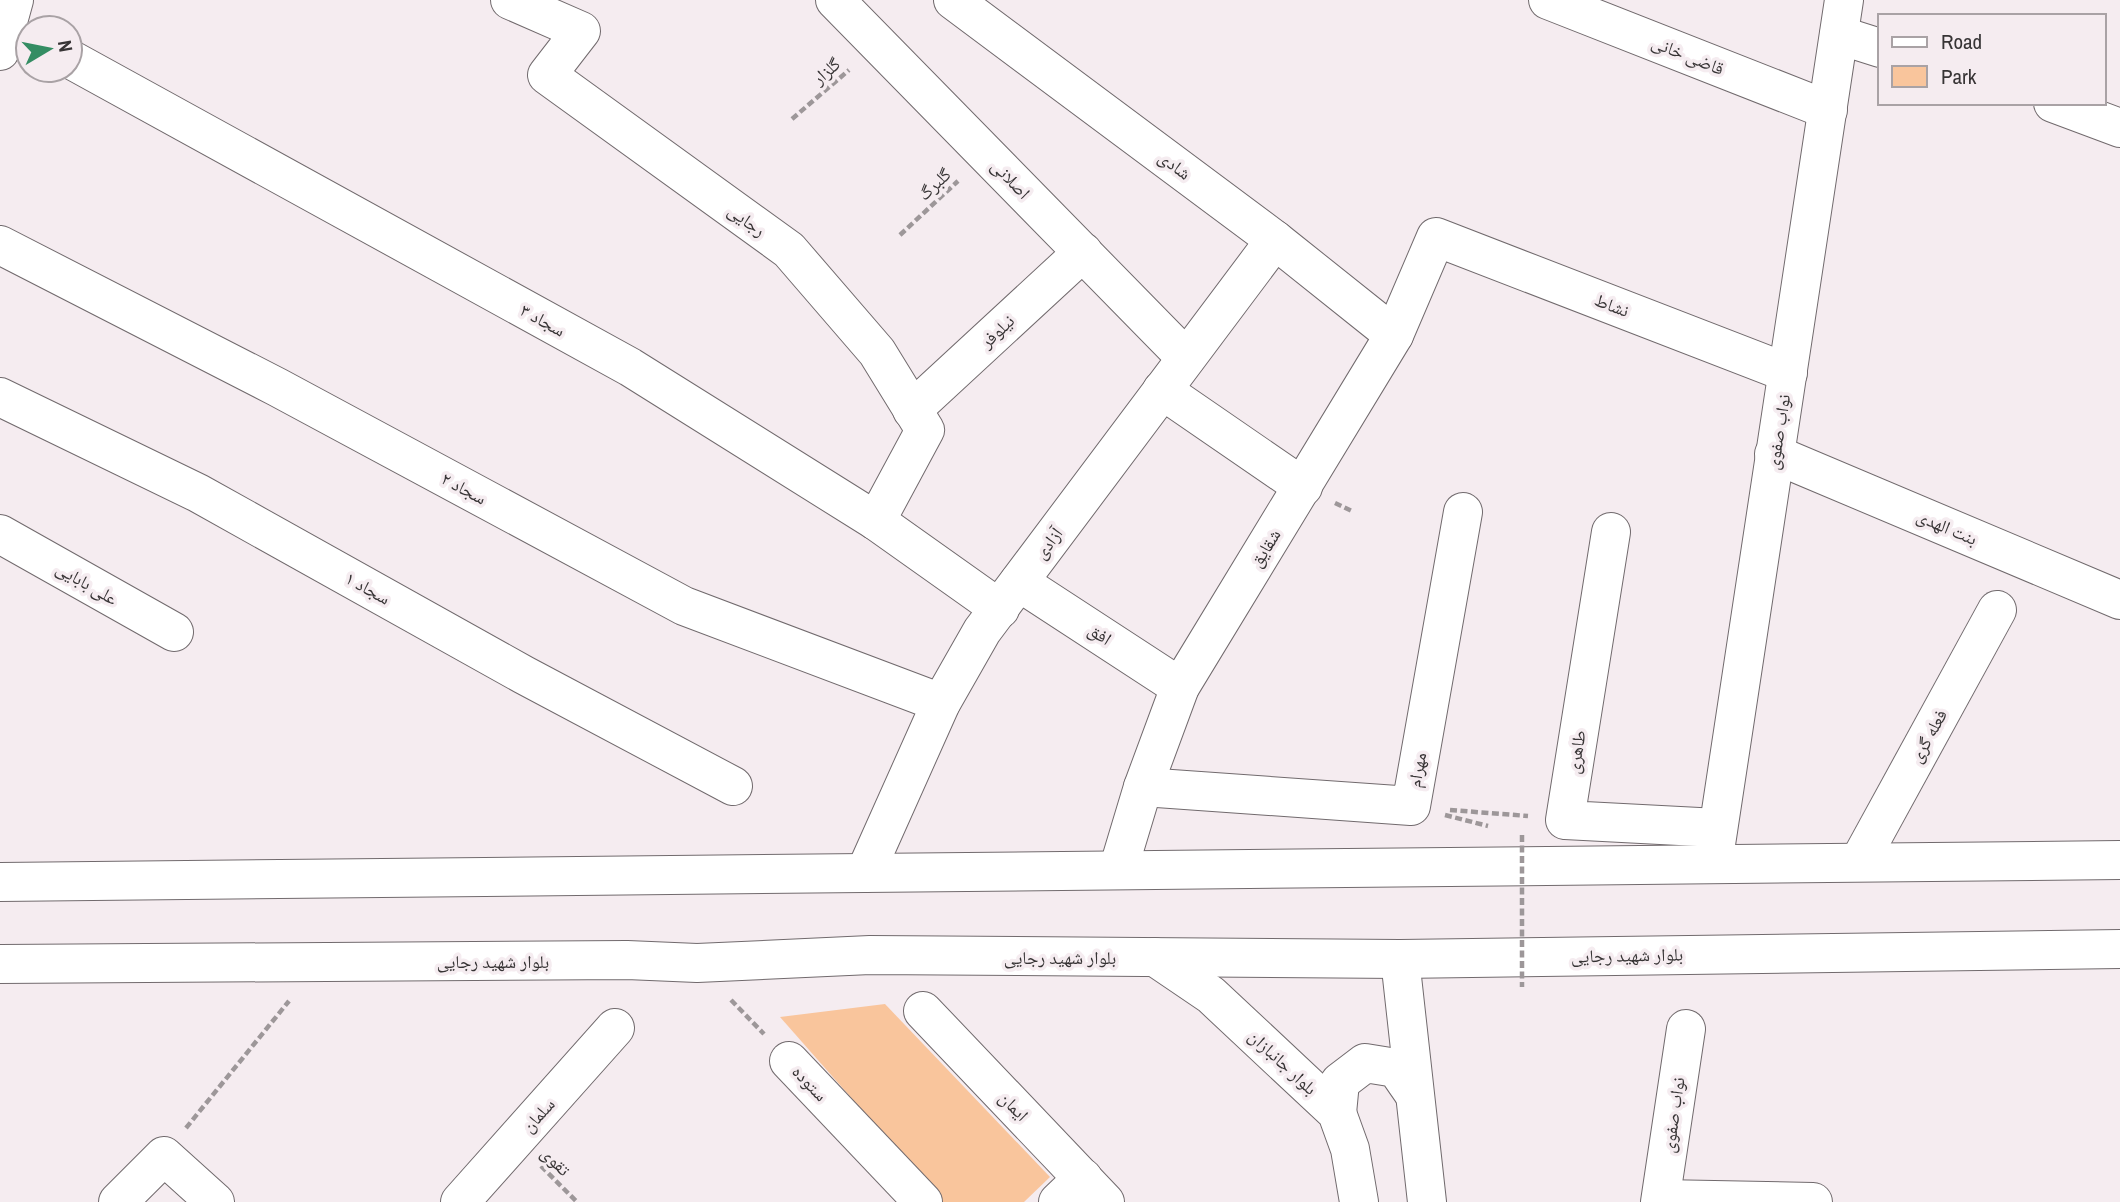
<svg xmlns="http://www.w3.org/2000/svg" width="2120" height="1202" viewBox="0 0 2120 1202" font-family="'Archivo Narrow','Noto Naskh Arabic',sans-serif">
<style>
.green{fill:#f9c59c}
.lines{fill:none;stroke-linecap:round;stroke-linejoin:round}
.street-casing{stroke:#716a6d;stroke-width:40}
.secondary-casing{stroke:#716a6d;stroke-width:40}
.primary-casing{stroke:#716a6d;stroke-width:40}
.highway-casing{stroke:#716a6d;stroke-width:40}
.path{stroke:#9d9799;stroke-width:4.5;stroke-dasharray:7 3.5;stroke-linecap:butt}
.street{stroke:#fff;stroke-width:38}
.secondary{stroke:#fff;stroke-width:38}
.primary{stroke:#fff;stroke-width:38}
.highway{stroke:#fff;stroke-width:38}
.path-bridge{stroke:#9d9799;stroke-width:4.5;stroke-dasharray:7 3.5;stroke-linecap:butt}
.labels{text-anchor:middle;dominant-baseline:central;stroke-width:7;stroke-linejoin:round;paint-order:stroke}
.street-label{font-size:18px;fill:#373435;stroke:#f5ecf0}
</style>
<rect width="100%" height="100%" fill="#f5ecf0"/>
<!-- green -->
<path class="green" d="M 885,1004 L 1050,1177 L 1024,1202 L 943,1202 L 780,1017 Z"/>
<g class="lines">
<!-- street casing -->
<g class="street-casing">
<g id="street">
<path d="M 510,0 L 581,31 L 547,75 L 789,250 L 877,352 L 925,430 L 876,521"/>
<path d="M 835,0 L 1186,358"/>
<path d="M 953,0 L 1275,240 L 1394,335"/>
<path d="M 1548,0 L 1828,110"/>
<path d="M 1839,35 L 1880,48"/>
<path d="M 70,59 L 630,367 L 876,521 L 1000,609"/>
<path d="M 2053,103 L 2120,128"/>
<path d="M 0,245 L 277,387 L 684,606 L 941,703"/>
<path d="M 1162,390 L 1303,487"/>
<path d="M 0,397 L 198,493 L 524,675 L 733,786"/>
<path d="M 912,410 L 1083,252"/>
<path d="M 1774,454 L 2120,600"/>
<path d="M 1611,532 L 1565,820 L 1718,828"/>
<path d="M 0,534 L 174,632"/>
<path d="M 1019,582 L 1180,687"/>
<path d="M 1143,787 L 1411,806 L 1463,512"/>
<path d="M 1859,862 L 1997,610"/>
<path d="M 1118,870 L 1143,787 L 1180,687 L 1394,335 L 1436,237 L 1788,373"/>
<path d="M 865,873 L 941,703 L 982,631 L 1275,240"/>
<path d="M 923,1011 L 1105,1202"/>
<path d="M 789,1061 L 923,1202"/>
<path d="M 1661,1199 L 1813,1202"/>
<path d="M 118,1202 L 164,1156 L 215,1202"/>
<path d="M 460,1202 L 615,1028"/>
<path d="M 1058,1202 L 1083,1178"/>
<path d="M 1660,1202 L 1686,1029"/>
</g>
</g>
<!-- secondary casing -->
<g class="secondary-casing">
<g id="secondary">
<path d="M 0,51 L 14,0"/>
<path d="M 1713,864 L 1844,0"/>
</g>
</g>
<!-- primary casing -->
<g class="primary-casing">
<g id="primary">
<path d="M 1155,957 L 1211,995 L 1337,1113 L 1350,1149 L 1359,1202"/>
<path d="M 1400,959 L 1427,1202"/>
<path d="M 1337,1113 L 1340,1082 L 1365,1063 L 1396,1068 L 1414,1094"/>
</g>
</g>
<!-- highway casing -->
<g class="highway-casing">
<g id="highway">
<path d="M 0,882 L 2120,860"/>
<path d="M 0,964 L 627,960 L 697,963 L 870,955 L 1400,959 L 2120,949"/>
</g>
</g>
<!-- path -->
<g class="path">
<path d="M 792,119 L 849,70"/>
<path d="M 900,235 L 958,181"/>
<path d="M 1335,503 L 1352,511"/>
<path d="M 1450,810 L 1528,816"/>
<path d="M 1445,815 L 1488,826"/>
<path d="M 731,1000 L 764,1034"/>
<path d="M 186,1128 L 289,1001"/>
<path d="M 541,1166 L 577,1202"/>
</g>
<!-- street -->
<use href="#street" class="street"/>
<!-- secondary -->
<use href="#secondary" class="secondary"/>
<!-- primary -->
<use href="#primary" class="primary"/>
<!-- highway -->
<use href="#highway" class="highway"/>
<!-- path-bridge -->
<path class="path-bridge" d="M 1522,835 L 1522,987"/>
</g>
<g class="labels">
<!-- street labels -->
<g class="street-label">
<text transform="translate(1688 55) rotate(22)">قاضی خانی</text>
<text transform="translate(826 71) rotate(-41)">گلزار</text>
<text transform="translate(1175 165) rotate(37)">شادی</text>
<text transform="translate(1011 179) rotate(46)">اصلانی</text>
<text transform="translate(934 184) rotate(-43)">گلبرگ</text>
<text transform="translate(747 220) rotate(36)">رجایی</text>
<text transform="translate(1612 305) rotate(21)">نشاط</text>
<text transform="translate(543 320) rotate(29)">سجاد ۳</text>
<text transform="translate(997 331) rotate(-43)">نیلوفر</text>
<text transform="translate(1778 432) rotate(-81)">نواب صفوی</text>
<text transform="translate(464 488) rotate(28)">سجاد ۲</text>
<text transform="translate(1947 527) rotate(23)">بنت الهدی</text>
<text transform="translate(1048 543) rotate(-53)">آزادی</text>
<text transform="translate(1265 548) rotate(-58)">شقایق</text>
<text transform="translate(87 583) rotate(30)">علی بابایی</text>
<text transform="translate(368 588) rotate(29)">سجاد ۱</text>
<text transform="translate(1100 634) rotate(33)">افق</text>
<text transform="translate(1928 736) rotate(-61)">فعله گری</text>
<text transform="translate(1576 752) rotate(-81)">طاهری</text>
<text transform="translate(1417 770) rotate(-80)">مهرام</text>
<text transform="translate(1627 955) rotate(-1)">بلوار شهید رجایی</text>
<text x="1060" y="957">بلوار شهید رجایی</text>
<text x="493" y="961">بلوار شهید رجایی</text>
<text transform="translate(1283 1062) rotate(43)">بلوار جانبازان</text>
<text transform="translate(810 1083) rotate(46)">ستوده</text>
<text transform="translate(1014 1106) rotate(46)">ایمان</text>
<text transform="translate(538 1115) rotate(-48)">سلمان</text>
<text transform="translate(1673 1115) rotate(-82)">نواب صفوی</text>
<text transform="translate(556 1161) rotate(45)">تقوی</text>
</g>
</g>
<!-- legend -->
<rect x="1878" y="14" width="228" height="91" fill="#f5ecf0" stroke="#a9a2a5" stroke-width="2"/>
<rect x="1892" y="37" width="35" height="10" fill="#ffffff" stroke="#a9a2a5" stroke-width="2"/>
<text x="1941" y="49" font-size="21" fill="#373435">Road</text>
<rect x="1892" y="66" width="35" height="21" fill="#f9c59c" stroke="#a9a2a5" stroke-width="2"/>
<text x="1941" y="84" font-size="21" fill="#373435">Park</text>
<!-- north arrow -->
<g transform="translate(49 49) rotate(80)"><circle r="33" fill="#f5ecf0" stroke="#a9a2a5" stroke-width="2"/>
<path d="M0-5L12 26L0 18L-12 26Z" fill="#348d63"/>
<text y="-10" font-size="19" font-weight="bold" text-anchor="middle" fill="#373435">N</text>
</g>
</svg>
